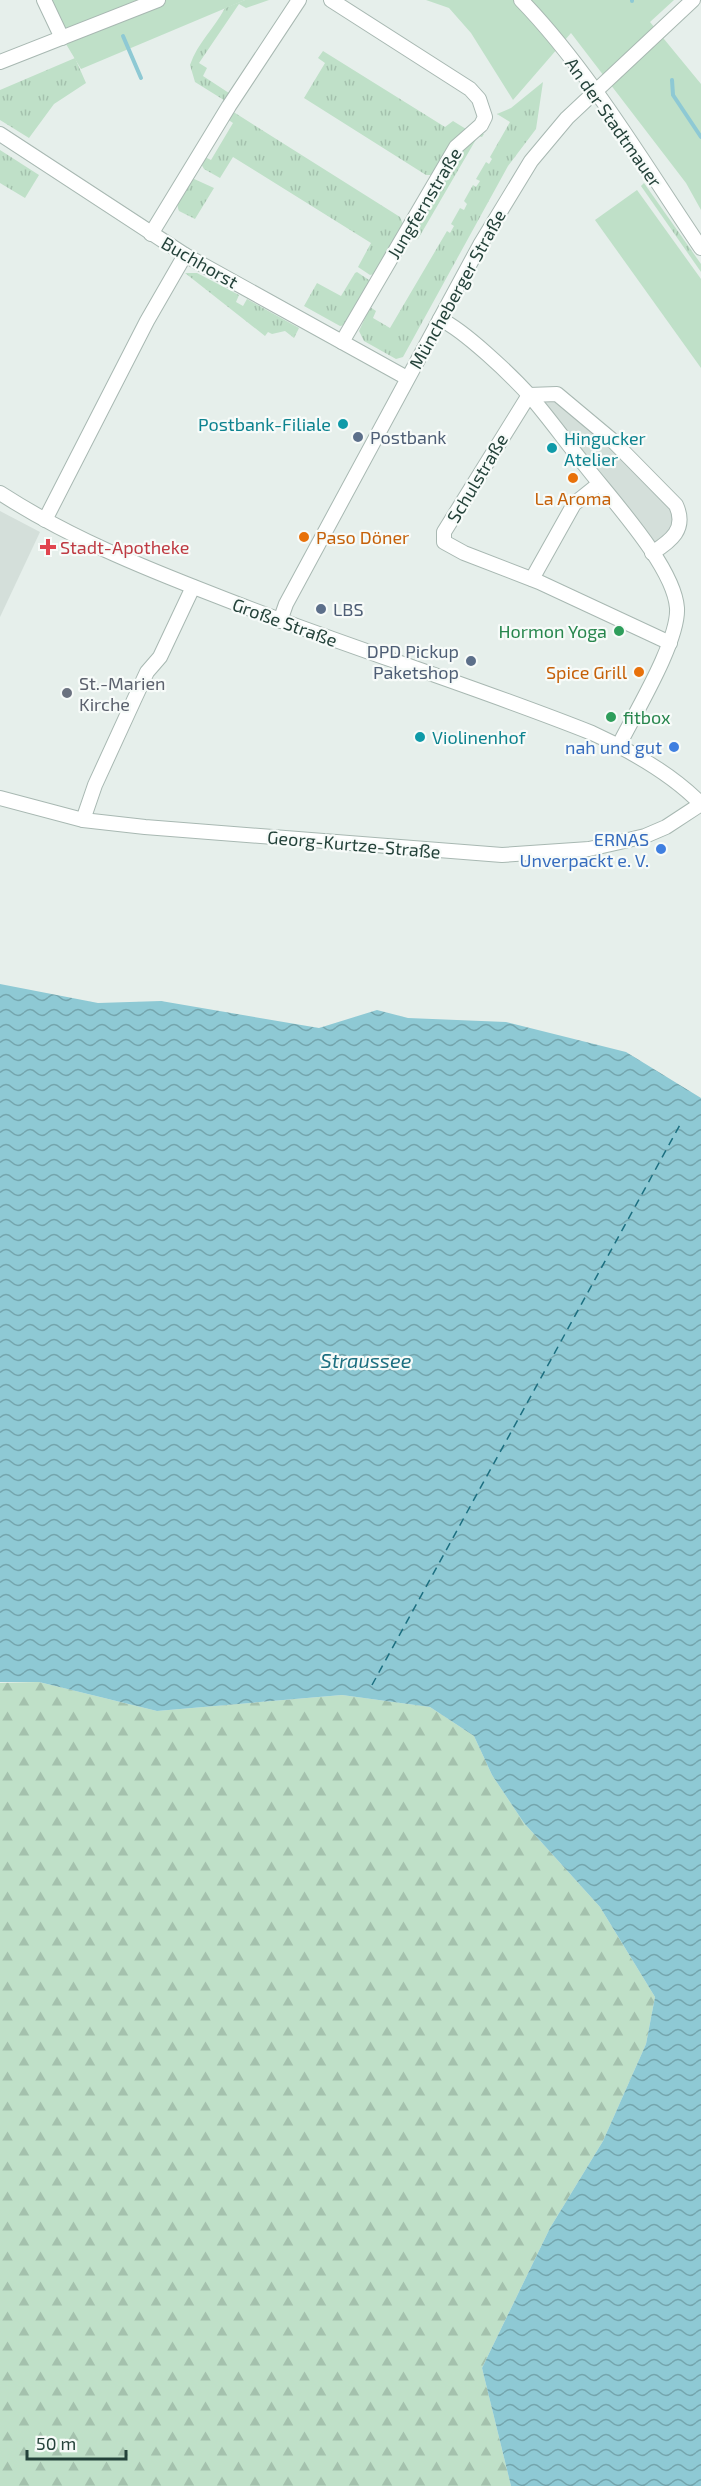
<svg xmlns="http://www.w3.org/2000/svg" width="701" height="2486" viewBox="0 0 701 2486" font-family="'Exo 2',sans-serif">
<style>
.built{fill:#d4dfda}
.grass{fill:url(#grass-tufts)}
.forest{fill:url(#forest-firs)}
.green{fill:#bfe0c8}
.water{fill:url(#water-waves)}
.lines{fill:none;stroke-linecap:round;stroke-linejoin:round}
.stream{stroke:#8ec9d4;stroke-width:4}
.ferry{stroke:#1c6f80;stroke-width:1.5;stroke-dasharray:8 6;stroke-linecap:butt}
.minor-casing{stroke:#a8b8b2;stroke-width:16}
.minor{stroke:#fff;stroke-width:14}
.culture-dot{fill:#0f9aa8;stroke:#f7fbf9;stroke-width:2}
.service-dot{fill:#5c6f8a;stroke:#f7fbf9;stroke-width:2}
.food-dot{fill:#e8710a;stroke:#f7fbf9;stroke-width:2}
.health-dot{fill:#e0444e;stroke:#f7fbf9;stroke-width:2}
.leisure-dot{fill:#2e9e5b;stroke:#f7fbf9;stroke-width:2}
.worship-dot{fill:#6b7280;stroke:#f7fbf9;stroke-width:2}
.shop-dot{fill:#3f7fe0;stroke:#f7fbf9;stroke-width:2}
.labels{text-anchor:middle;dominant-baseline:central;stroke-width:4.5;stroke-linejoin:round;paint-order:stroke}
.street-label{font-size:18px;fill:#24423a;stroke:#f7fbf9}
.culture-label{font-size:18px;fill:#0d838f;stroke:#f7fbf9;text-anchor:start}
.service-label{font-size:18px;fill:#4e5e75;stroke:#f7fbf9;text-anchor:start}
.food-label{font-size:18px;fill:#c56008;stroke:#f7fbf9}
.health-label{font-size:18px;fill:#be3a42;stroke:#f7fbf9;text-anchor:start}
.leisure-label{font-size:18px;fill:#27864d;stroke:#f7fbf9;text-anchor:end}
.worship-label{font-size:18px;fill:#5b616d;stroke:#f7fbf9;text-anchor:start}
.shop-label{font-size:18px;fill:#366cbe;stroke:#f7fbf9;text-anchor:end}
.water-label{font-size:20px;font-style:italic;fill:#1c6f80;stroke:#f7fbf9}
</style>
<defs>
<pattern id="grass-tufts" width="24" height="20" patternUnits="userSpaceOnUse" patternTransform="scale(1.5)"><rect width="24" height="20" fill="#bfe0c8"/><path d="M3 7l-1-3M5 7V3M7 7l1-3M15 17l-1-3M17 17v-4M19 17l1-3" fill="none" stroke="#a4c1ad"/></pattern>
<pattern id="forest-firs" width="22" height="20" patternUnits="userSpaceOnUse" patternTransform="scale(1.5)"><rect width="22" height="20" fill="#bfe0c8"/><path d="M5 1l3.5 6h-7zM16 11l3.5 6h-7z" fill="#a4c1ad"/></pattern>
<pattern id="water-waves" width="16" height="10" patternUnits="userSpaceOnUse" patternTransform="scale(1.5)"><rect width="16" height="10" fill="#8ec9d4"/><path d="M0 5q4-4 8 0t8 0" fill="none" stroke="#74a5ad"/></pattern>
</defs>
<rect width="100%" height="100%" fill="#e6efeb"/>
<!-- built -->
<g class="built">
<path d="M 557,394 L 612,440 L 681,521 L 652,553 L 529,395 Z"/>
<path d="M 0,511 L 40,532 L 0,617 Z"/>
</g>
<!-- grass -->
<g class="grass">
<path d="M 245,0 L 269,0 L 246,8 L 239,4 L 199,63 L 207,68 L 203,76 L 232,95 L 227,102 L 195,82 L 190,65 C 198,42 214,29 225,8 Z"/>
<path d="M 323,51 L 445,127 L 453,121 L 466,129 L 450,147 L 434,175 L 426,175 L 304,98 L 325,63 L 318,58 Z"/>
<path d="M 75,58 L 86,83 L 54,104 L 29,138 L 0,120 L 0,90 Z"/>
<path d="M 543,82 L 536,129 L 508,166 L 403,357 L 396,359 L 364,341 L 359,331 L 370,307 L 376,311 L 373,318 L 390,328 L 447,231 L 450,233 L 454,226 L 451,224 L 460,208 L 464,210 L 467,204 L 464,201 L 473,185 L 476,187 L 480,181 L 476,179 L 486,162 L 489,164 L 492,159 L 490,157 L 510,122 L 497,114 L 511,108 Z"/>
<path d="M 232,111 L 400,217 L 403,224 L 374,274 L 370,275 L 358,267 L 371,243 L 233,157 L 220,178 L 204,169 L 200,162 L 201,155 L 211,160 L 233,123 L 227,119 Z"/>
<path d="M 479,133 L 484,134 L 482,137 L 478,136 L 418,239 L 411,235 L 465,141 Z"/>
<path d="M 0,150 L 39,175 L 25,198 L 0,183 Z"/>
<path d="M 192,178 L 214,188 L 195,219 L 179,211 C 174,199 185,188 192,178 Z"/>
<path d="M 644,183 L 701,264 L 701,272 L 641,186 Z"/>
<path d="M 357,272 L 369,280 L 370,283 L 345,325 L 340,326 L 304,306 L 317,283 L 341,296 L 355,273 Z"/>
<path d="M 185,273 L 197,273 L 239,295 L 236,302 L 243,306 L 247,299 L 299,328 L 294,338 L 285,331 L 272,334 L 268,332 L 265,336 Z"/>
</g>
<!-- forest -->
<path class="forest" d="M 39,1682 L 157,1711 L 342,1695 L 430,1707 L 474,1736 L 492,1775 L 524,1823 L 600,1907 L 655,1997 L 646,2044 L 603,2141 L 550,2228 L 482,2368 L 511,2486 L 0,2486 L 0,1683 Z"/>
<!-- green -->
<g class="green">
<path d="M 51,0 L 245,0 L 81,69 L 63,39 L 54,5 Z"/>
<path d="M 426,0 L 674,0 L 650,22 L 701,84 L 701,210 L 686,183 L 571,33 L 513,100 L 471,33 L 449,8 Z"/>
<path d="M 637,190 L 701,279 L 701,368 L 595,220 Z"/>
</g>
<!-- water -->
<path class="water" d="M 0,984 L 98,1003 L 161,1001 L 319,1028 L 377,1010 L 408,1018 L 506,1022 L 626,1052 L 701,1098 L 701,2486 L 511,2486 L 482,2368 L 550,2228 L 603,2141 L 646,2044 L 655,1997 L 600,1907 L 524,1823 L 492,1775 L 474,1736 L 430,1707 L 342,1695 L 157,1711 L 39,1682 L 0,1682 Z"/>
<g class="lines">
<!-- stream -->
<g class="stream">
<path d="M 632,0 L 632,1"/>
<path d="M 123,36 L 141,78"/>
<path d="M 672,80 L 673,95 L 701,137"/>
</g>
<!-- ferry -->
<path class="ferry" d="M 372,1685 L 681,1123"/>
<!-- minor casing -->
<g class="minor-casing">
<g id="minor">
<path d="M 44,0 L 62,38"/>
<path d="M 331,0 L 470,89 L 479,99 L 485,117 L 481,125 L 456,147 L 342,342"/>
<path d="M 521,0 C 589,70 646,167 701,248"/>
<path d="M 0,62 L 158,0"/>
<path d="M 0,134 L 185,255 L 407,378"/>
<path d="M 151,234 L 229,106 L 299,0"/>
<path d="M 440,319 C 465,331 511,375 530,396 C 549,418 566,442 584,464 C 610,498 674,566 677,608 C 679,641 635,713 619,745"/>
<path d="M 0,493 C 68,537 142,567 217,596 C 341,645 469,684 592,733 C 631,751 671,773 701,804"/>
<path d="M 45,520 L 147,321 L 185,255"/>
<path d="M 652,553 C 671,541 687,529 676,505 L 612,440 L 557,394 L 529,395 L 444,532 L 444,542 L 464,553 L 539,582 L 670,643"/>
<path d="M 532,579 L 574,504 L 599,484"/>
<path d="M 280,621 L 286,604 L 480,245 L 531,161 L 567,118 L 693,0"/>
<path d="M 0,798 L 83,820 L 145,827 L 502,855 L 589,849 L 620,842 L 645,836 L 666,827 L 701,804"/>
<path d="M 83,820 L 95,785 L 134,700 L 147,672 L 160,657 L 193,587"/>
</g>
</g>
<!-- minor -->
<use href="#minor" class="minor"/>
</g>
<!-- markers -->
<g class="culture-dot">
<circle cx="343" cy="424" r="6"/>
<circle cx="552" cy="448" r="6"/>
<circle cx="420" cy="737" r="6"/>
</g>
<g class="service-dot">
<circle cx="358" cy="437" r="6"/>
<circle cx="321" cy="609" r="6"/>
<circle cx="471" cy="661" r="6"/>
</g>
<g class="food-dot">
<circle cx="573" cy="478" r="6"/>
<circle cx="304" cy="537" r="6"/>
<circle cx="639" cy="672" r="6"/>
</g>
<path class="health-dot" d="M45 538h6v6h6v6h-6v6h-6v-6h-6v-6h6z"/>
<g class="leisure-dot">
<circle cx="619" cy="631" r="6"/>
<circle cx="611" cy="717" r="6"/>
</g>
<circle class="worship-dot" cx="67" cy="693" r="6"/>
<g class="shop-dot">
<circle cx="674" cy="747" r="6"/>
<circle cx="661" cy="849" r="6"/>
</g>
<g class="labels">
<!-- street labels -->
<g class="street-label">
<text transform="translate(614 122) rotate(55)">An der Stadtmauer</text>
<text transform="translate(424 203) rotate(-59)">Jungfernstraße</text>
<text transform="translate(200 262) rotate(30)">Buchhorst</text>
<text transform="translate(457 289) rotate(-61)">Müncheberger Straße</text>
<text transform="translate(477 478) rotate(-59)">Schulstraße</text>
<text transform="translate(285 622) rotate(20)">Große Straße</text>
<text transform="translate(354 844) rotate(5)">Georg-Kurtze-Straße</text>
</g>
<!-- culture labels -->
<g class="culture-label">
<text x="331" y="424" text-anchor="end">Postbank-Filiale</text>
<text x="564" y="438">Hingucker<tspan x="564" dy="21">Atelier</tspan></text>
<text x="432" y="737">Violinenhof</text>
</g>
<!-- service labels -->
<g class="service-label">
<text x="370" y="437">Postbank</text>
<text x="333" y="609">LBS</text>
<text x="459" y="651" text-anchor="end">DPD Pickup<tspan x="459" dy="21">Paketshop</tspan></text>
</g>
<!-- food labels -->
<g class="food-label">
<text x="573" y="498">La Aroma</text>
<text x="316" y="537" text-anchor="start">Paso Döner</text>
<text x="627" y="672" text-anchor="end">Spice Grill</text>
</g>
<!-- health labels -->
<g class="health-label">
<text x="60" y="547">Stadt-Apotheke</text>
</g>
<!-- leisure labels -->
<g class="leisure-label">
<text x="607" y="631">Hormon Yoga</text>
<text x="623" y="717" text-anchor="start">fitbox</text>
</g>
<!-- worship labels -->
<g class="worship-label">
<text x="79" y="683">St.-Marien<tspan x="79" dy="21">Kirche</tspan></text>
</g>
<!-- shop labels -->
<g class="shop-label">
<text x="662" y="747">nah und gut</text>
<text x="649" y="839">ERNAS<tspan x="649" dy="21">Unverpackt e. V.</tspan></text>
</g>
<!-- water labels -->
<g class="water-label">
<text x="366" y="1360">Straussee</text>
</g>
</g>
<!-- scale -->
<path d="M27 2450v9h99v-9" fill="none" stroke="#24423a" stroke-width="3"/>
<text x="36" y="2450" font-size="18" fill="#24423a" stroke="#f7fbf9" stroke-width="4.5" paint-order="stroke">50 m</text>
</svg>
